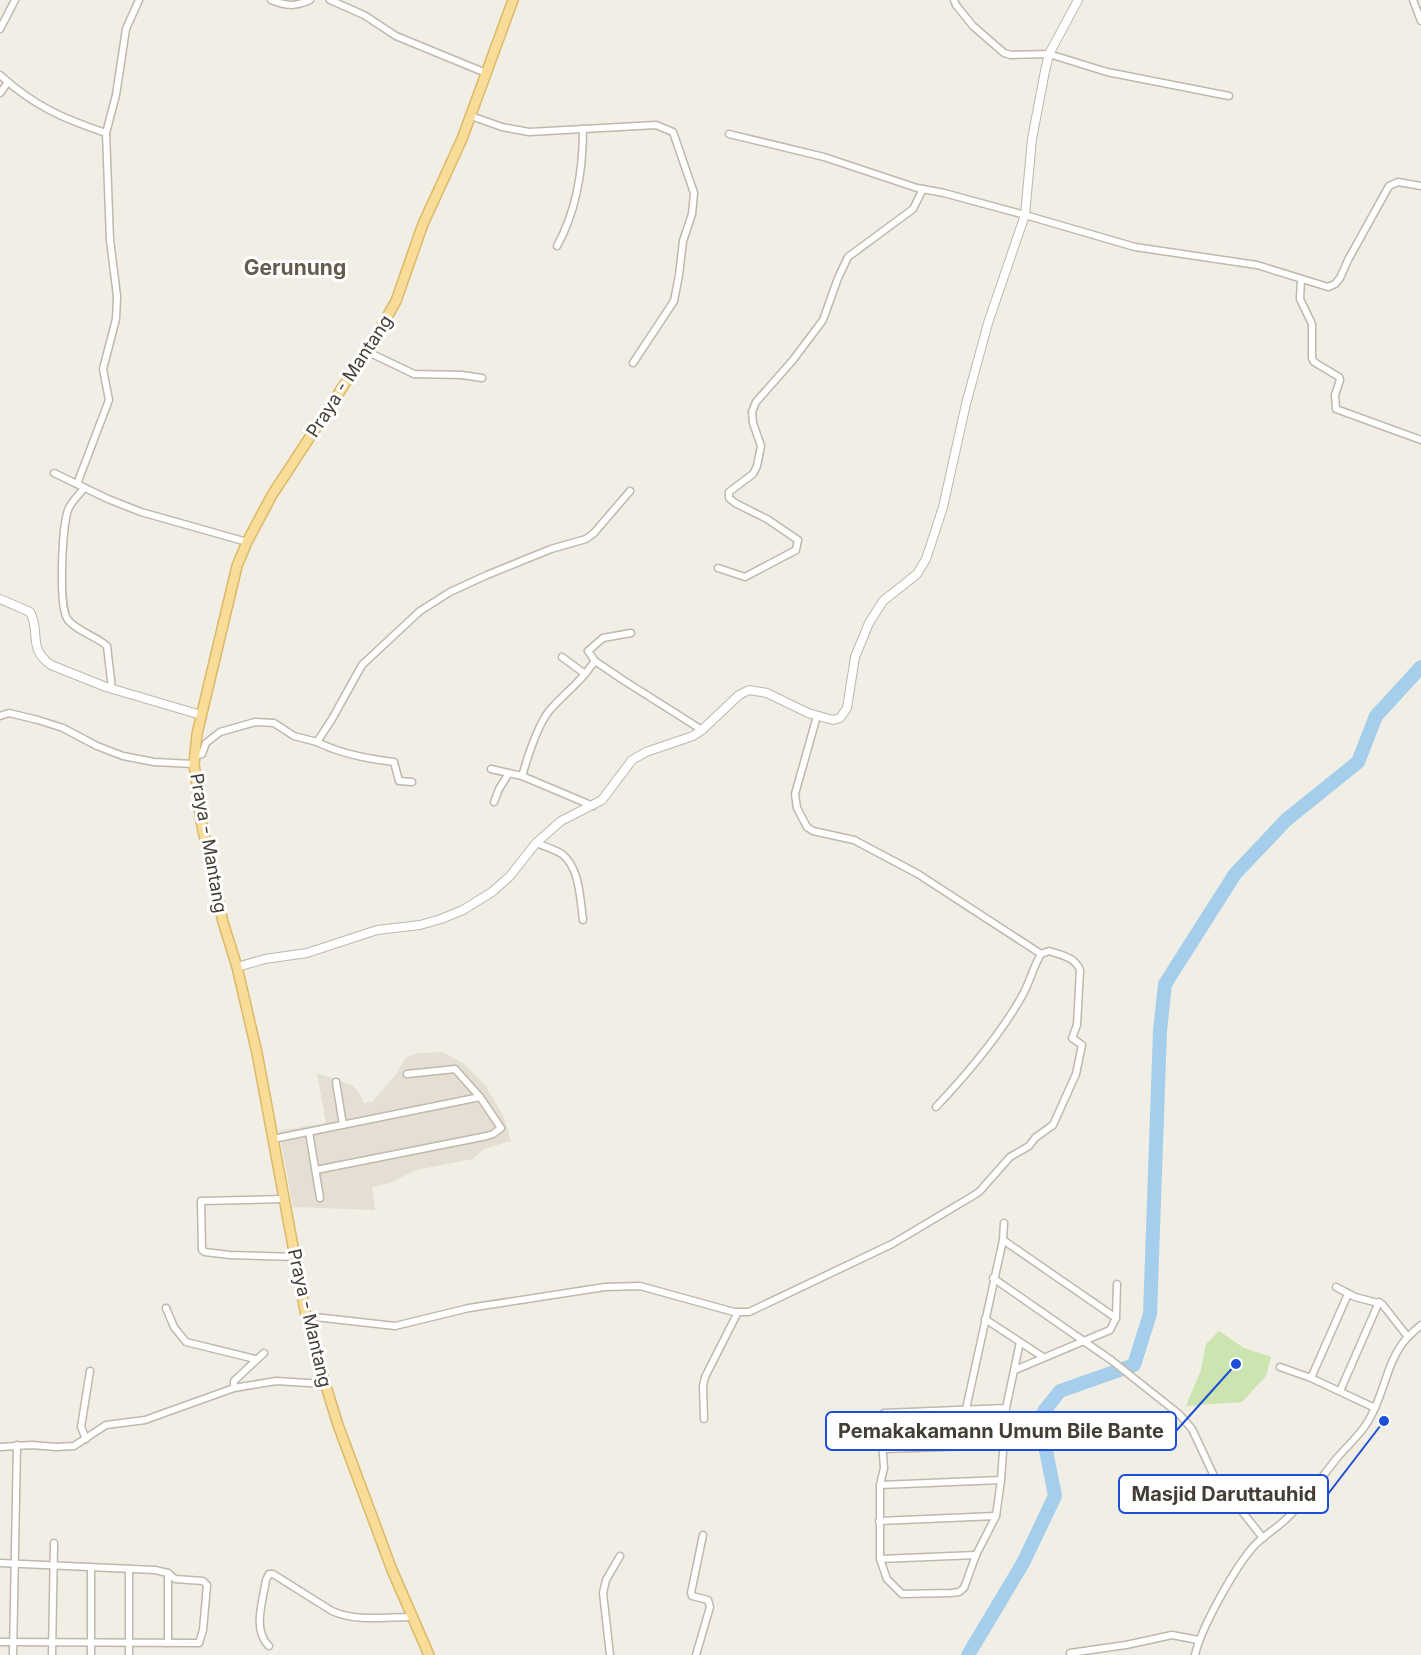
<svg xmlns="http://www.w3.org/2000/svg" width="1421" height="1655" viewBox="0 0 1421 1655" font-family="Inter,sans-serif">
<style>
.residential{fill:#e5dfd3}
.green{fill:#cce4b0}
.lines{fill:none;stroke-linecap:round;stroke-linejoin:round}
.river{stroke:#a4ceeb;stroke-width:14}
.minor-casing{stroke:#bfb8ab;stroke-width:9}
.tertiary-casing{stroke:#bfb8ab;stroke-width:10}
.primary-casing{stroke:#dcb968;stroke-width:12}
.minor{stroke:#fff;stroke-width:6}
.tertiary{stroke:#fff;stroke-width:8}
.primary{stroke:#f8dc97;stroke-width:9}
.labels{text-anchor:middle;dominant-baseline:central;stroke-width:6;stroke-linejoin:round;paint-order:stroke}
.street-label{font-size:18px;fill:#433e35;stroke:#fff}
.quarter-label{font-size:21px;font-weight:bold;fill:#665c4d;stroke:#fff}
.leader{fill:none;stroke:#1d4ed8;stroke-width:2}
.callout-dot{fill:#1d4ed8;stroke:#fff;stroke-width:2}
.callout{fill:#fff;stroke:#1d4ed8;stroke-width:2}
.callout-label{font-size:20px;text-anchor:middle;font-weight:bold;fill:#433e35}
</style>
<rect width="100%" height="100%" fill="#f1eee5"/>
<!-- residential -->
<path class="residential" d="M 443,1052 L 463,1063 L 485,1085 L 504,1117 L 511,1141 L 484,1149 L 473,1159 L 416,1170 L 390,1183 L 372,1187 L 375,1210 L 293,1207 L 279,1131 L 326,1123 L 317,1073 L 352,1085 L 360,1094 L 364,1103 L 372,1102 L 397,1073 L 405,1058 L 419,1053 Z"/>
<!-- green -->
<path class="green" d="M 1219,1331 L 1244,1348 L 1271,1357 L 1266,1376 L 1242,1402 L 1186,1406 L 1201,1370 L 1206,1344 Z"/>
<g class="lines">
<!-- river -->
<path class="river" d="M 968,1655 L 1023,1563 L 1055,1496 L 1042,1430 L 1044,1411 L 1060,1391 L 1134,1365 L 1150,1314 L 1160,1031 L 1165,984 L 1235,874 L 1286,820 L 1358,762 L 1376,716 L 1421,667"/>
<!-- minor casing -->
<g class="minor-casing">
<g id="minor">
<path d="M 271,0 C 286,6 295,7 310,0"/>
<path d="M 330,0 L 364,15 L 396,36 L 486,73"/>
<path d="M 954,0 L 956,5 L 973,26 L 1004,53 L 1011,55 L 1049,54 L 1107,72 L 1229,96"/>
<path d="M 1413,0 L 1421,21"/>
<path d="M 0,29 L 15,0"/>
<path d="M 0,75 C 34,106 64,119 106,133"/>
<path d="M 0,93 L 8,82"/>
<path d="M 471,116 L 502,127 L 529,132 L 656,125 L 673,132 L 694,193 L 692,214 L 683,241 L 679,275 L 674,301 L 633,363"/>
<path d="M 729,134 L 824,157 L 917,188 L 944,193 L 1025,215 L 1135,247 L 1257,265 L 1328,287 L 1335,284 L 1340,278 L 1348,260 L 1389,186 L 1398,182 L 1421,186"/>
<path d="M 557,246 C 577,210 583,170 583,129"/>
<path d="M 1301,279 L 1300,299 L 1312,324 L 1312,358 L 1314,362 L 1339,377 L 1340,380 L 1335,395 L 1336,409 L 1421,440"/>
<path d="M 366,351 L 414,374 L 462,375 L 482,378"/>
<path d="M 54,473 L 108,499 L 141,512 L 247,542"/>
<path d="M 77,484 L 109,400 L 103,369 L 116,319 L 117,296 L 110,240 L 106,133 L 116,95 L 126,29 L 139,0"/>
<path d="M 84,488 C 79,495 71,502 68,510 C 62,527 58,608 68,620 C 78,632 96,636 107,646 L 112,689"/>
<path d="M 718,568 L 745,577 L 796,550 L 798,540 L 767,519 L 735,503 L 729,498 L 729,492 L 753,474 L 757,466 L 761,446 L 753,423 L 752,412 L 756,402 L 793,360 L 823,320 L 838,278 L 848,257 L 913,209 L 923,189"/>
<path d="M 562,657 L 585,674 L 595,661 L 623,680 L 702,730"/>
<path d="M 595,661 L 588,651 L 603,638 L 631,633"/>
<path d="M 0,716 L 9,713 L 38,720 L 63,728 L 97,746 L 123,756 L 154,762 L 194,764"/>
<path d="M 317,742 C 341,754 368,759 394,762 L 399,781 L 412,782"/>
<path d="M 195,756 L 202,754 L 206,743 L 220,732 L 255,722 L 274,723 L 294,736 L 317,742 L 332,719 L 362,665 L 420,611 L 450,592 L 487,575 L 551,549 L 586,539 L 594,533 L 630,491"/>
<path d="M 491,769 L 522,776 L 593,806"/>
<path d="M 522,776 C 527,759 538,725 549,711 C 560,698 574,687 585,674"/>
<path d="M 494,802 L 499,789 L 509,773"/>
<path d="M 536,843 C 544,846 554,849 562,854 C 580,868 580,899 583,920"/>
<path d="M 336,1082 L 343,1125"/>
<path d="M 936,1107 C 968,1073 999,1037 1022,996 C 1030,982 1033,967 1041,954"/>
<path d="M 309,1132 L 320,1198"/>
<path d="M 273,1139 L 480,1097"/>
<path d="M 316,1170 L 487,1136 L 493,1134 L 501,1128 L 480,1097 L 455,1069 L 407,1074"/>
<path d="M 285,1199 L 201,1201 L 202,1250 L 205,1252 L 230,1255 L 295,1257"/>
<path d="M 1003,1240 L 1116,1318"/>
<path d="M 993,1278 L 1111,1360 L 1179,1414 L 1192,1429 L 1214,1476 L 1263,1538"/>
<path d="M 1336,1287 L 1355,1297 L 1382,1304 L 1408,1337"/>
<path d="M 166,1308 L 174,1327 L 186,1342 L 255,1359"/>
<path d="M 306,1316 L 395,1326 L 469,1308 L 605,1287 L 640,1286 L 734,1312 L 749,1312 L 892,1244 L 971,1197 L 979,1192 L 1010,1157 L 1029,1146 L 1035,1138 L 1053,1125 L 1076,1074 L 1082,1045 L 1072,1038 L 1077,1025 L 1080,970 C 1075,957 1061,955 1049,951 L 1041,954 L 918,874 L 854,840 L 813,831 L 807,827 L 797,808 L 795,794 L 817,716"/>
<path d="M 985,1319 L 1043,1357"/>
<path d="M 1280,1367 L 1311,1378 L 1375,1408"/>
<path d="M 1015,1370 L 1110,1330 L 1116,1318 L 1117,1284"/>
<path d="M 1311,1378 L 1348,1294"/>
<path d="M 234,1388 L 234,1381 L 264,1353"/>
<path d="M 1340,1391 L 1379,1302"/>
<path d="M 1006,1408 L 884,1413 L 881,1430 L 884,1468 L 880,1485 L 880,1559 L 887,1579 L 902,1594 L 951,1593 L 959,1592 L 964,1588 L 976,1555 L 996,1516 L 1001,1480 L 1006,1408 L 1020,1342"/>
<path d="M 966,1409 L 1003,1240 L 1004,1223"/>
<path d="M 704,1419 L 703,1386 L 705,1377 L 738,1312"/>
<path d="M 86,1439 L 81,1427 L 90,1371"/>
<path d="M 0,1447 L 32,1445 L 56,1447 L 74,1446 L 106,1425 L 145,1420 L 234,1388 L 276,1381 L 325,1384"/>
<path d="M 884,1449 L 1003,1445"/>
<path d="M 880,1485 L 1001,1480"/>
<path d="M 879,1521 L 996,1516"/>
<path d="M 880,1559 L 976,1555"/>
<path d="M 0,1563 L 155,1570 L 168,1573 L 175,1579 L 203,1581 L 207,1585 L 203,1630 L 199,1643 L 0,1642"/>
<path d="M 168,1643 L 168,1573"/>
<path d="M 269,1646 C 252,1630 263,1601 266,1580 L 269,1574 L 273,1574 L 332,1611 C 356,1622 385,1617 411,1617"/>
<path d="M 1070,1653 L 1126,1645 L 1172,1635 L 1198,1640"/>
<path d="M 13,1655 L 17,1445"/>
<path d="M 52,1655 L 54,1543"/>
<path d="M 91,1655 L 91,1568"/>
<path d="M 129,1655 L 129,1569"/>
<path d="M 610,1655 L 603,1593 L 606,1580 L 620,1556"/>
<path d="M 696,1655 L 710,1607 L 708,1600 L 692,1596 L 691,1593 L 703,1535"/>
<path d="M 1195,1655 C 1201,1628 1234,1569 1253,1547 C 1262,1537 1274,1530 1284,1521 C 1305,1502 1320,1479 1337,1458 C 1347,1446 1359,1436 1367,1423 C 1383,1399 1385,1368 1402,1344 C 1407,1337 1414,1331 1421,1325"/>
</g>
</g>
<!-- tertiary casing -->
<g class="tertiary-casing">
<g id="tertiary">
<path d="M 0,599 L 30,612 C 41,632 27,648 51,665 L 106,687 L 201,715"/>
<path d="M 237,967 L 265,959 L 307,953 L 377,930 L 420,925 L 441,919 L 463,910 L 492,892 L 510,876 L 536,843 L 561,821 L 602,800 L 632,760 L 646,752 L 693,736 L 702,730 L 739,695 L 749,690 L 767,693 L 808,713 L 833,720 L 840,718 L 847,708 L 855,657 L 869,623 L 883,601 L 917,574 L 926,559 L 932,541 L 943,507 L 966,404 L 988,323 L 1025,215 L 1032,139 L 1045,71 L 1049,54 L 1078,0"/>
</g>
</g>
<!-- primary casing -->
<g class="primary-casing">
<path id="primary" d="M 429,1655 L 392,1570 L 338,1425 L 320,1367 L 306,1316 L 257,1053 L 237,967 L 223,922 L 201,821 L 194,764 L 197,734 L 237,566 L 247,542 L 272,495 L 378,333 L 396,301 L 423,224 L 462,139 L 513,0"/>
</g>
<!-- minor -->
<use href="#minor" class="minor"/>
<!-- tertiary -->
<use href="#tertiary" class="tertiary"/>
<!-- primary -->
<use href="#primary" class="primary"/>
</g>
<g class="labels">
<!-- street labels -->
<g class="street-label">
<text transform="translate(349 376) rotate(-57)">Praya - Mantang</text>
<text transform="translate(209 843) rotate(80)">Praya - Mantang</text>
<text transform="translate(310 1318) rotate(77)">Praya - Mantang</text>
</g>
<!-- quarter labels -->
<g class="quarter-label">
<text x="295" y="267">Gerunung</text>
</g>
</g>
<!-- callouts -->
<path class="leader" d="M1236 1364L1176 1431M1384 1421L1328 1494"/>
<g class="callout-dot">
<circle cx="1236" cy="1364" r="6"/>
<circle cx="1384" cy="1421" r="6"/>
</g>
<g class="callout">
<rect x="826" y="1412" width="350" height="38" rx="6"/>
<rect x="1119" y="1475" width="209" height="38" rx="6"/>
</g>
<g class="callout-label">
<text x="1001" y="1438">Pemakakamann Umum Bile Bante</text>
<text x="1224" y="1501">Masjid Daruttauhid</text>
</g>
</svg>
